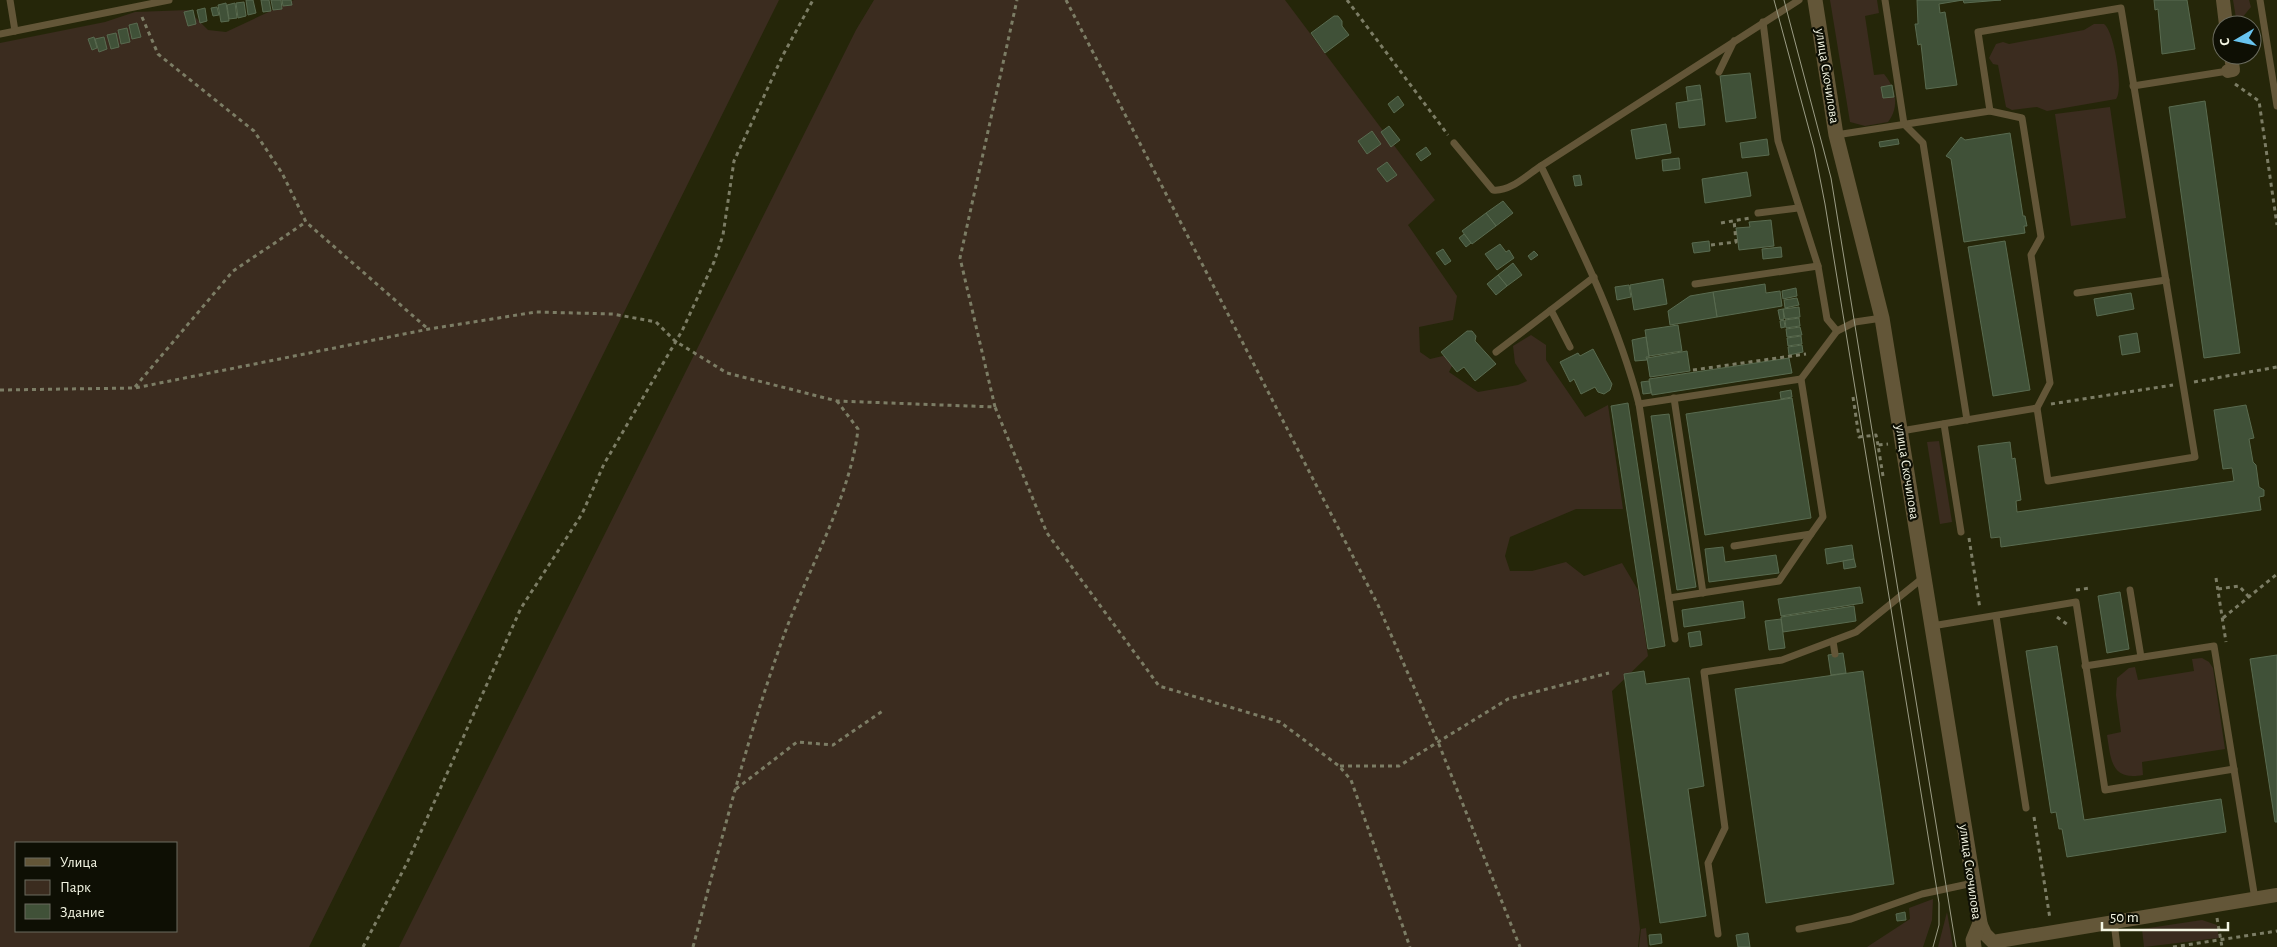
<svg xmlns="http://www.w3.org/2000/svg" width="2277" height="947" viewBox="0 0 2277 947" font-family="'Alegreya Sans',sans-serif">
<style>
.green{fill:#3b2c1f;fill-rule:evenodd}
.building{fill:#405138;stroke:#596b50}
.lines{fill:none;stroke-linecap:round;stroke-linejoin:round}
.path{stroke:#7c7d65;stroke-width:3;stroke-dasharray:4 4;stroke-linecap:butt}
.service{stroke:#635638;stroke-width:7}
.minor{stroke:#635638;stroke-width:14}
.tertiary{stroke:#635638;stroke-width:15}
.tram{stroke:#9b9c85;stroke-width:1}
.labels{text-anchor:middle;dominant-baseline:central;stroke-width:4.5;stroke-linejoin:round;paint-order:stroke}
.street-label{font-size:14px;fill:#f4f6e4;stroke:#0e0f04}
</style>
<rect width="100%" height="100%" fill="#252609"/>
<!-- green -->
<g class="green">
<path d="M 294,0 L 779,0 L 309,947 L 0,947 L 0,43 L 105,22 L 135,12 L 188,10 L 208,30 L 226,32 ZM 16,843 L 176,843 L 176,931 L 16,931 Z"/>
<path d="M 874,0 L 1285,0 L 1435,200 L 1408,225 L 1457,296 L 1453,320 L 1419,327 L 1420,352 L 1430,359 L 1447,355 L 1455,360 L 1449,372 L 1478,392 L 1518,385 L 1527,381 L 1515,363 L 1513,346 L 1531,335 L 1546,345 L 1546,360 L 1585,417 L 1608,405 L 1623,509 L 1576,509 L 1510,537 L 1505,556 L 1510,571 L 1532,571 L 1566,562 L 1584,576 L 1622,563 L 1638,590 L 1648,656 L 1612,691 L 1640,929 L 1638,947 L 399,947 L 856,30 Z"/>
<path d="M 1830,0 L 1877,0 L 1879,13 L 1865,16 L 1874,75 L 1884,74 C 1896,88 1900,107 1888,122 L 1865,126 L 1850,122 Z"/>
<path d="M 2233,0 L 2249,0 L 2251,7 L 2237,24 Z"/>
<path d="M 2094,24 L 2104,24 C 2114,30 2124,91 2116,99 L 2047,111 L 2037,107 L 2012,110 L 2006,107 L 1998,65 L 1993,64 L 1989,58 L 1996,44 L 2003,42 L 2009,44 L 2084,30 Z"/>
<path d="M 2110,107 L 2126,218 L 2071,226 L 2055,114 Z"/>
<path d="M 1939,441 L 1952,522 L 1940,524 L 1927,442 Z"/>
<path d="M 2202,658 L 2209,662 L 2213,668 L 2225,749 L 2142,762 L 2143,775 C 2111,781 2111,760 2107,735 L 2121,732 L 2116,695 L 2117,678 L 2129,668 L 2135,667 L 2138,680 L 2194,671 L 2192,659 Z"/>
<path d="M 1933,899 L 1932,920 L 1923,947 L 1867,947 L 1910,919 L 1909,908 Z"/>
<path d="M 1947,912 L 1953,947 L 1938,947 Z"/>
<path d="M 2202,920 L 2217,925 L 2219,938 L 2144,947 L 2142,929 Z"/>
<path d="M 1646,928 L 1648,947 L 1639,947 L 1641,929 Z"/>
</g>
<!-- building -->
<g class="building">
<path d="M 246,0 L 253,0 L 256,13 L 248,15 Z"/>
<path d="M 261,0 L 269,0 L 271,11 L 263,12 Z"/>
<path d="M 271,0 L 281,0 L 282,9 L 273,10 Z"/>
<path d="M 282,0 L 291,0 L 292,5 L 283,6 Z"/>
<path d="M 1917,0 L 2001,0 L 1964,3 L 1963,0 L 1939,4 L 1940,13 L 1945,12 L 1957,85 L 1926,89 L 1921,44 L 1918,45 L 1915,24 L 1918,24 Z"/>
<path d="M 2154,0 L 2187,0 L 2195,49 L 2162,54 L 2158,9 L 2155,10 Z"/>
<path d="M 244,2 L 246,16 L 238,18 L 236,3 Z"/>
<path d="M 226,3 L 229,21 L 221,22 L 218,5 Z"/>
<path d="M 235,3 L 237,18 L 229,19 L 227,5 Z"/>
<path d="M 217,7 L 219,15 L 213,16 L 211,8 Z"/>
<path d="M 205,8 L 207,21 L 200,23 L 197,10 Z"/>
<path d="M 193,10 L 196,24 L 188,26 L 184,12 Z"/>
<path d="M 1334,16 L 1338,16 L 1342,21 L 1342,26 L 1349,35 L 1325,53 L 1311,33 Z"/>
<path d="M 137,23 L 141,37 L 132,39 L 129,25 Z"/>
<path d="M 127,28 L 130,42 L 121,44 L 118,30 Z"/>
<path d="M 116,33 L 119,47 L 111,49 L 107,35 Z"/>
<path d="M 94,37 L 97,48 L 92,50 L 88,39 Z"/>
<path d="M 104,37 L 107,49 L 99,52 L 95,39 Z"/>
<path d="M 1750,73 L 1756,118 L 1726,122 L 1720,76 Z"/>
<path d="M 1700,85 L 1702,99 L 1688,101 L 1686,87 Z"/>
<path d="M 1892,85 L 1894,97 L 1883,98 L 1881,87 Z"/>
<path d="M 1398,96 L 1404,105 L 1394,113 L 1388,104 Z"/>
<path d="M 1702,99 L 1705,125 L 1679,128 L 1676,103 Z"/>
<path d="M 2205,101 L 2240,353 L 2204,358 L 2169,107 Z"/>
<path d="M 1666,124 L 1671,153 L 1636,159 L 1631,130 Z"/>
<path d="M 1389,126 L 1400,140 L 1391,147 L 1381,132 Z"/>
<path d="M 1372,131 L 1381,144 L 1367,154 L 1358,141 Z"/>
<path d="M 2010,133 L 2023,216 L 2025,216 L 2027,226 L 2024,226 L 2025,233 L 1964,242 L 1951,159 L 1946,156 L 1961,137 L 1965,140 Z"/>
<path d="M 1767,139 L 1769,155 L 1742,158 L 1740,143 Z"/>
<path d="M 1898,139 L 1899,144 L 1880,147 L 1879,142 Z"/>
<path d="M 1426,147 L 1431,154 L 1421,161 L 1416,154 Z"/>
<path d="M 1679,158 L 1680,169 L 1663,171 L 1662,160 Z"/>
<path d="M 1387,162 L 1397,175 L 1387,182 L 1377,169 Z"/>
<path d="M 1747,172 L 1751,196 L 1705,203 L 1702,179 Z"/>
<path d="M 1580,175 L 1582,185 L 1575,186 L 1573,176 Z"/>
<path d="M 1503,201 L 1513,213 L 1496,226 L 1486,213 Z"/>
<path d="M 1486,213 L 1496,226 L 1472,244 L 1462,231 Z"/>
<path d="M 1771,220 L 1774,246 L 1739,250 L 1736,228 L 1750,227 L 1749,222 Z"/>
<path d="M 1464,234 L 1471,243 L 1466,247 L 1459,238 Z"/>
<path d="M 1709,241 L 1710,251 L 1694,253 L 1692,243 Z"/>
<path d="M 2005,241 L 2030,390 L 1993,396 L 1968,247 Z"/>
<path d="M 1500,244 L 1506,252 L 1509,250 L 1514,258 L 1497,270 L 1485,254 Z"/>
<path d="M 1781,247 L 1782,257 L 1763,259 L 1762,249 Z"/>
<path d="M 1443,249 L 1451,261 L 1445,265 L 1436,253 Z"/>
<path d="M 1534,251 L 1538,255 L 1531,260 L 1528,256 Z"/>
<path d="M 1513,263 L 1522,275 L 1507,286 L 1498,275 Z"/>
<path d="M 1498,275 L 1507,286 L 1496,295 L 1487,284 Z"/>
<path d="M 1663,279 L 1667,304 L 1634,310 L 1630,285 Z"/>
<path d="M 1765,284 L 1766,293 L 1780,291 L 1782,306 L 1717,317 L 1713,292 Z"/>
<path d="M 1629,285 L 1631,297 L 1617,300 L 1615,287 Z"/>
<path d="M 1796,288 L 1797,296 L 1783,299 L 1782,291 Z"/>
<path d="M 1713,292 L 1717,317 L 1670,325 L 1668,311 L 1690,296 Z"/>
<path d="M 2131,293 L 2134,309 L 2097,316 L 2094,299 Z"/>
<path d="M 1797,298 L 1799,305 L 1785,308 L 1784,300 Z"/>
<path d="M 1799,307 L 1800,317 L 1785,319 L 1783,309 Z"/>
<path d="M 1783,309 L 1784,319 L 1780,320 L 1778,310 Z"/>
<path d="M 1799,318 L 1800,326 L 1786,328 L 1785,320 Z"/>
<path d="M 1784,320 L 1785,327 L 1781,328 L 1780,321 Z"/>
<path d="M 1678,325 L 1682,351 L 1649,356 L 1645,330 Z"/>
<path d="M 1800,327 L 1802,335 L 1787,337 L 1786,329 Z"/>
<path d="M 1467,331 L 1472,331 L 1476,336 L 1475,341 L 1496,364 L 1475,381 L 1464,367 L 1457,372 L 1441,352 Z"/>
<path d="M 2137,333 L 2140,352 L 2122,355 L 2119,336 Z"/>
<path d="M 1801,336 L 1802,344 L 1788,346 L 1787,338 Z"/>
<path d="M 1646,337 L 1649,357 L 1646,357 L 1647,360 L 1635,361 L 1632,340 Z"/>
<path d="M 1802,345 L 1803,352 L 1789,355 L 1788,347 Z"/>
<path d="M 1593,349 L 1612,384 L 1610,390 L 1604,394 L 1598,392 L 1595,387 L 1581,394 L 1574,379 L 1570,382 L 1560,362 L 1578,353 L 1580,356 Z"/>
<path d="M 1687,351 L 1690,371 L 1650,377 L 1647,358 Z"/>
<path d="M 1789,358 L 1792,373 L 1652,395 L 1649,379 Z"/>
<path d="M 1649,381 L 1651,393 L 1643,394 L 1641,382 Z"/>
<path d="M 1791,390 L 1792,397 L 1781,399 L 1780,392 Z"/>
<path d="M 1792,398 L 1811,518 L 1705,535 L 1686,414 Z"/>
<path d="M 1628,403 L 1665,646 L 1648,649 L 1611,406 Z"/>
<path d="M 2246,405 L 2254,438 L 2249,439 L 2253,462 L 2256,465 L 2259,487 L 2264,490 L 2264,496 L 2259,497 L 2261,510 L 2001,547 L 2000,537 L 1991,538 L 1978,446 L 2010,442 L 2012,459 L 2015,458 L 2021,500 L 2016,501 L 2017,512 L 2234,481 L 2232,468 L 2223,469 L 2214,410 Z"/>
<path d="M 1669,414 L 1696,587 L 1677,590 L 1651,416 Z"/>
<path d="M 1852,545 L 1854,559 L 1827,564 L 1825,549 Z"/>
<path d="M 1723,547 L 1725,562 L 1776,555 L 1779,573 L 1709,582 L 1705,549 Z"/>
<path d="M 1854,559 L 1856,567 L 1844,569 L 1843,561 Z"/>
<path d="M 1860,587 L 1863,603 L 1781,616 L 1778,599 Z"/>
<path d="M 2120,592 L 2129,649 L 2107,653 L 2098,596 Z"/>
<path d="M 1743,601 L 1745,618 L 1684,627 L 1682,610 Z"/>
<path d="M 1854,606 L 1856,621 L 1783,632 L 1781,617 Z"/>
<path d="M 1781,619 L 1785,648 L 1769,650 L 1765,621 Z"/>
<path d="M 1700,631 L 1702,645 L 1690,647 L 1688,633 Z"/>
<path d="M 2057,646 L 2084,820 L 2221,799 L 2226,832 L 2067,857 L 2062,829 L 2059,829 L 2056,812 L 2051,813 L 2026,651 Z"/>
<path d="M 1843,653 L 1846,673 L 1831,675 L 1828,655 Z"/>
<path d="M 2277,655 L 2277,822 L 2275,822 L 2250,659 Z"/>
<path d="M 1644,671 L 1646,684 L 1689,678 L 1704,786 L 1688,789 L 1706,916 L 1660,923 L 1624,674 Z"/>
<path d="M 1863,671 L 1894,884 L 1766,903 L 1735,689 Z"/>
<path d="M 1905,912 L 1906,920 L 1897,921 L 1896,914 Z"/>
<path d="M 1748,933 L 1750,947 L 1738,947 L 1736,935 Z"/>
<path d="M 1661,934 L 1662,943 L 1650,945 L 1649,935 Z"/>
</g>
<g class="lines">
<!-- path -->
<g class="path">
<path d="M 1066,0 L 1378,605 L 1438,742 L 1520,947"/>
<path d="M 1347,0 L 1448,135"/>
<path d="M 142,17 L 158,54 L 254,131 L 282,173 L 306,222 L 428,329"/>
<path d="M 2235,84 L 2259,101 L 2277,225"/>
<path d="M 1721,223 L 1750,218"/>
<path d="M 1711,245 L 1736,242 L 1734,220"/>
<path d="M 1693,370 L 1806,354"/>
<path d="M 2194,382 L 2277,367"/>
<path d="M 135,387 L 233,271 L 306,222"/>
<path d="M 0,390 L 135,388 L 429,329 L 536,312 L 613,314 L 656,322 L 675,341 L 727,373 L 837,401 L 995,407 L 1047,533 L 1159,686 L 1280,722 L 1339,766 L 1351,780 L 1410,947"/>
<path d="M 1853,397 L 1859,437 L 1876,435 L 1878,445"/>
<path d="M 2051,404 L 2173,385"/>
<path d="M 995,407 L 960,258 L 1017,0"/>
<path d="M 1883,476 L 1878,445 L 1888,444"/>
<path d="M 1969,538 L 1980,609"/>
<path d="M 2216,578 L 2226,642"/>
<path d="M 2218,589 L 2239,586 L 2249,597"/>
<path d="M 2076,590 L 2090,588"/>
<path d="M 2057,617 L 2068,625"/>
<path d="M 2223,618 L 2277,574"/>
<path d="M 1340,766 L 1399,766 L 1508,699 L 1609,673"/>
<path d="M 736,789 L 797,742 L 833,745 L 884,710"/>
<path d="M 2034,817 L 2050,919"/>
<path d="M 2217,918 L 2222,947"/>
<path d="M 363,947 L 407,863 L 521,608 L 582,514 L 604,464 L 682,331 L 714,262 L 723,235 L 734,161 L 783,55 L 813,0"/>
<path d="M 693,947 C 721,842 747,737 784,635 C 807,572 851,495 858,429 L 837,401"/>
<path d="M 2173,947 L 2277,931"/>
</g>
<!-- service -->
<g class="service">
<path d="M 10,0 L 15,31"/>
<path d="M 1885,0 L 1904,124 L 1923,143 L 1967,420"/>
<path d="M 2260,0 L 2277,106"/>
<path d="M 1763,22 L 1778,141 L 1818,266"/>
<path d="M 0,34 L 169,0"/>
<path d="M 1719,72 L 1734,41"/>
<path d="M 2133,86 L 2228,71"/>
<path d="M 1990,111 L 2022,118 L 2041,237 L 2031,255 L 2050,383 L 2037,408"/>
<path d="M 1836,135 L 1990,111 L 1978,32 L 2121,8 L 2195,457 L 2048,481 L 2037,408 L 1901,431"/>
<path d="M 1454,143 L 1493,190 C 1510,192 1527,175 1541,166"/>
<path d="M 1758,213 L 1798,208"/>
<path d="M 1695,284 L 1818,266 L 1827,319 L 1837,331"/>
<path d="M 2077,293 L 2166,280"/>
<path d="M 1551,310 L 1570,347"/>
<path d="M 1496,352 L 1594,277"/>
<path d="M 1674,398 L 1703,593"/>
<path d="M 1639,404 L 1801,379"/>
<path d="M 1944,424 L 1961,532"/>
<path d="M 1734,546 L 1811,534 L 1823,517 L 1801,379 L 1837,331 L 1855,322 L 1882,318"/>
<path d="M 2130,590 L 2141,657"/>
<path d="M 1669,598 L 1779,581 L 1811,534"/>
<path d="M 1996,616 L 2026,808"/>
<path d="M 1932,626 L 2076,602 L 2105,790 L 2234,769"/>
<path d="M 1675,639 L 1639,404 C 1617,320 1578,243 1541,166 L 1799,0"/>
<path d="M 1833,641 L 1835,654"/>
<path d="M 2085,666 L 2214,646 L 2255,899"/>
<path d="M 2114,922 L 2117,947"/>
<path d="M 1799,929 L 1851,919 L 1922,894 L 1973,883"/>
<path d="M 1718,934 L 1708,863 L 1725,828 L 1704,672 L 1782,660 L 1856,632 L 1924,577"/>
</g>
<!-- minor -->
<g class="minor">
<path d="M 2223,0 L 2226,25"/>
<path d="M 2228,71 L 2233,70 L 2231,55"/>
<path d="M 1980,923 L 1985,934 L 1993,942 L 2277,895"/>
</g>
<!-- tertiary -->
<path class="tertiary" d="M 1815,0 L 1836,135 L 1882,318 L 1980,923 L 1973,940 L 1974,947"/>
<!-- tram -->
<g class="tram">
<path d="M 1774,0 L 1814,148 L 1825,204 L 1939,903 L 1939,925 L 1933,947"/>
<path d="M 1784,0 L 1831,178 L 1956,947"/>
</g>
</g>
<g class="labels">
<!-- street labels -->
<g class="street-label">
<text transform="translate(1827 76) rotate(81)">улица Скочилова</text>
<text transform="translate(1907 472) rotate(81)">улица Скочилова</text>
<text transform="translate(1970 872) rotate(82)">улица Скочилова</text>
</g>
</g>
<!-- legend -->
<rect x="15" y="842" width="162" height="90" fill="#0e0f04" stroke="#6a6b5e"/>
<rect x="25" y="858" width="25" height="8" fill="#635638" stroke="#6a6b5e"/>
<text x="60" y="867" font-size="15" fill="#f4f6e4">Улица</text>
<rect x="25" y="880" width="25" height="15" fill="#3b2c1f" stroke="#6a6b5e"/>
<text x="60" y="892" font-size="15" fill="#f4f6e4">Парк</text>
<rect x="25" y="904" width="25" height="15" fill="#405138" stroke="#6a6b5e"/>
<text x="60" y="917" font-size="15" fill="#f4f6e4">Здание</text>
<!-- north arrow -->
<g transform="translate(2237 40) rotate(261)"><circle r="24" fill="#0e0f04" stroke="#6a6b5e"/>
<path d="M0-4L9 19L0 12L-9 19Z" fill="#68c4f0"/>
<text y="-8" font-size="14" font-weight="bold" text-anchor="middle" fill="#f4f6e4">С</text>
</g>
<!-- scale -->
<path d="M2102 922v8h126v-8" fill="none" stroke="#f4f6e4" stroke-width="2.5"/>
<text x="2110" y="922" font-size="15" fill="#f4f6e4" stroke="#0e0f04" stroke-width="4" paint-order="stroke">50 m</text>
</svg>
